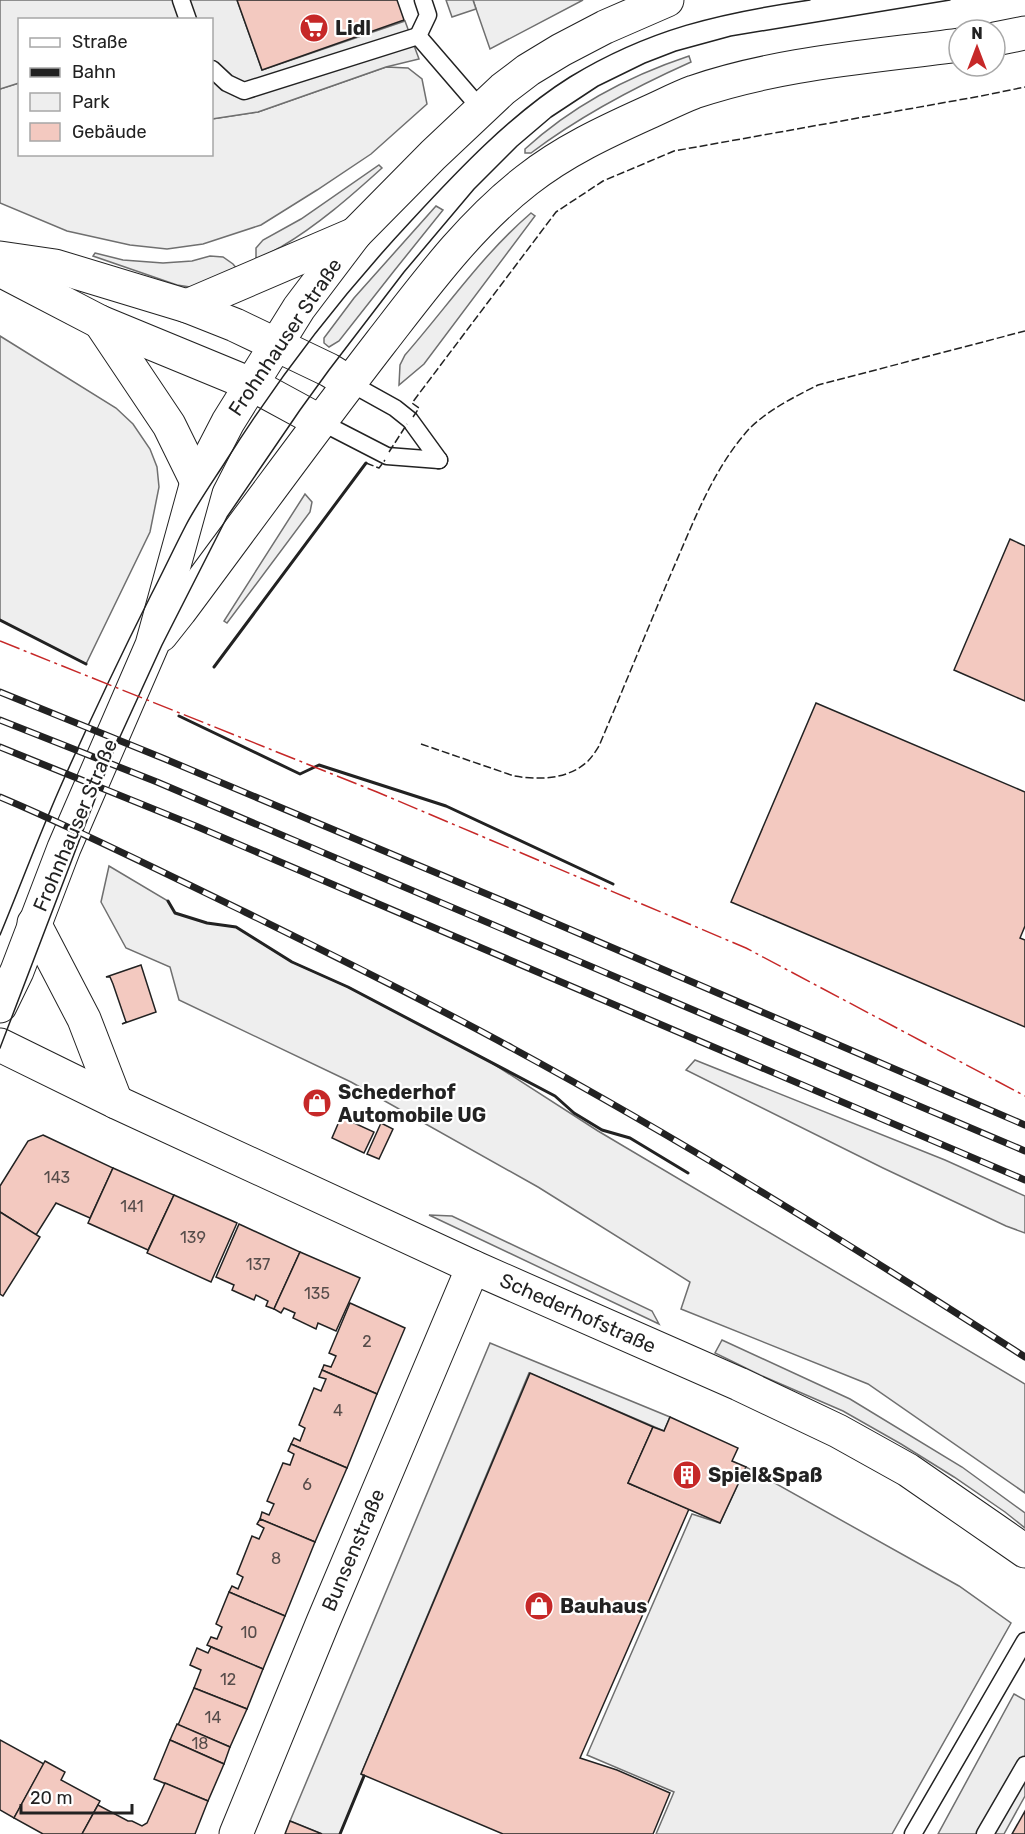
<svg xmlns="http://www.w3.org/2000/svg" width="1025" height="1834" viewBox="0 0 1025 1834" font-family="Rubik,sans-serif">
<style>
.green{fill:#eee;stroke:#6f6f6f;stroke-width:1.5}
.parking{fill:#ededed;stroke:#6f6f6f;stroke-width:1.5}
.building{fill:#f3c9c0;stroke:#222;stroke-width:1.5}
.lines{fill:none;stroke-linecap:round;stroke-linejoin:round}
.service-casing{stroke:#222;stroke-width:19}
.minor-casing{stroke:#222;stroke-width:35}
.tertiary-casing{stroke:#222;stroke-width:35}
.secondary-casing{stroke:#222;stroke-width:35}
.service{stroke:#fff;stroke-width:16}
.minor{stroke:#fff;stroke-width:33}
.tertiary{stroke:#fff;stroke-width:33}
.secondary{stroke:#fff;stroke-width:33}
.tram{stroke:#222;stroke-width:1.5}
.rail-casing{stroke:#222;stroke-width:7}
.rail{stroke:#fff;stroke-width:4.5;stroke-dasharray:14;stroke-linecap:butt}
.fence{stroke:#222;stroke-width:1.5;stroke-dasharray:8 3;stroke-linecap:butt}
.wall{stroke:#222;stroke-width:3}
.power{stroke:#c62828;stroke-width:1.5;stroke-dasharray:21 4.5 3 4.5;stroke-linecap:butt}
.labels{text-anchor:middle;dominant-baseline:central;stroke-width:4.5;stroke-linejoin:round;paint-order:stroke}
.number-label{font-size:16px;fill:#564c4a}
.poi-label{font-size:20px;font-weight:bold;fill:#222;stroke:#fff;text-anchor:start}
.street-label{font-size:20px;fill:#222;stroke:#fff}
</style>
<rect width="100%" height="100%" fill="#fff"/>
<!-- green -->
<g class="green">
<path d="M 473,0 L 583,0 L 490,49 Z"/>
<path d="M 689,56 L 691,62 C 635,87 580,116 531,153 L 525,153 L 525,149 C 572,106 629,76 689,56 Z"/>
<path d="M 386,67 L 408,68 L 422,79 L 427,104 L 371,154 L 317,190 L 261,225 L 203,244 L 167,249 L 130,245 L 67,231 L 0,203 L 0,89 L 19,83 L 20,154 L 212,154 L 212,119 L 258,112 Z"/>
<path d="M 379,165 L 382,168 C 350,197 318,225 281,247 C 273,251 264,257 256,259 L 256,248 L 263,240 L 301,219 Z"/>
<path d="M 436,206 L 443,210 L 394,271 L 339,341 L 329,347 L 324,343 L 324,338 L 354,298 Z"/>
<path d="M 531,213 L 535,216 L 424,364 L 399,385 L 400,365 L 405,355 C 447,307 482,255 531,213 Z"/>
<path d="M 95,253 L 123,260 L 163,263 L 192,261 L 210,256 L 223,257 L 233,264 L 238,270 L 202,287 L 190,287 L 177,285 L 93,256 Z"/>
<path d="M 0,336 L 116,408 L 133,424 L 150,449 L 157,467 L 159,487 L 150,532 L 86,664 L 0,620 Z"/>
<path d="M 305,494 L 312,502 L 310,512 L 227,623 L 224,621 Z"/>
<path d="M 109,866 L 168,901 L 175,913 L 207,923 L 236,927 L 292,962 L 348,987 L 489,1061 L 598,1131 L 1025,1384 L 1025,1493 L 868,1384 L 681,1309 L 690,1282 L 538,1187 L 351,1082 L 179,1000 L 170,967 L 126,948 L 101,902 Z"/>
<path d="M 695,1060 L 945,1160 L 1025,1196 L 1025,1233 L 1006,1226 L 883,1168 L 686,1070 Z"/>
<path d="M 490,1343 L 670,1417 L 664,1431 L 529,1373 L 361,1774 L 364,1776 L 340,1834 L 322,1834 L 290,1821 Z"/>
</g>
<!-- parking -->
<g class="parking">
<path d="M 0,0 L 237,0 L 262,70 L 405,21 L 419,59 L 386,67 L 258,112 L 212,119 L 212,20 L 20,20 L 19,83 L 0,89 Z"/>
<path d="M 446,0 L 473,0 L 476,9 L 452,17 Z"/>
<path d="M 429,1215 L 452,1216 L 652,1311 L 659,1324 Z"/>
<path d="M 722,1340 L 850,1399 L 962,1467 L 1025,1513 L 1025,1528 L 1005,1512 L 954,1477 L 901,1444 L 843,1411 L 760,1375 L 715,1353 Z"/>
<path d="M 746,1467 L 959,1586 L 1011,1623 L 892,1834 L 656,1834 L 674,1792 L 587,1755 L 692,1514 L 720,1523 Z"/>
<path d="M 1014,1694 L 1025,1700 L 1025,1796 L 1004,1834 L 938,1834 Z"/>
</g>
<!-- building -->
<g class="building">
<path d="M 237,0 L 397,0 L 404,20 L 262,70 Z"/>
<path d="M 1010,539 L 1025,546 L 1025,701 L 954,670 Z"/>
<path d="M 816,703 L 1025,792 L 1025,926 L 1020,938 L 1025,940 L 1025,1027 L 731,902 Z"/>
<path d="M 141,965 L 156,1012 L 122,1024 L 126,1022 L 113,984 L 110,977 L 106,977 Z"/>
<path d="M 341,1117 L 374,1132 L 364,1153 L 332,1138 Z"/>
<path d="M 381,1123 L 393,1129 L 379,1159 L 367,1154 Z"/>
<path d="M 43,1135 L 113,1168 L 90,1218 L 56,1203 L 36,1235 L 0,1212 L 0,1186 L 28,1141 Z"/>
<path d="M 113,1168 L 174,1195 L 148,1250 L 88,1223 Z"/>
<path d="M 174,1195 L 237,1223 L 211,1282 L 147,1253 Z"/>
<path d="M 0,1212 L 40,1237 L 3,1296 L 0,1294 Z"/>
<path d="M 239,1224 L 300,1252 L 274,1309 L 266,1306 L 268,1301 L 256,1295 L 254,1300 L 232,1290 L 234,1285 L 216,1277 Z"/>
<path d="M 300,1252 L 360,1278 L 336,1331 L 318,1323 L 316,1329 L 293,1318 L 295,1313 L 284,1308 L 281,1313 L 274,1309 Z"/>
<path d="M 350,1303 L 405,1328 L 377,1394 L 322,1370 L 324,1365 L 331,1367 L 336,1356 L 329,1353 Z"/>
<path d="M 322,1370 L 377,1394 L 347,1468 L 291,1444 L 294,1438 L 300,1441 L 305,1428 L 299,1425 L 314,1388 L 321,1391 L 326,1379 L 319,1377 Z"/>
<path d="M 530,1373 L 653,1427 L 628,1483 L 689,1509 L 580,1758 L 617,1770 L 670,1793 L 653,1834 L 503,1834 L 361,1774 Z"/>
<path d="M 670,1417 L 738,1448 L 732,1461 L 746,1467 L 720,1523 L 628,1483 L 653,1427 L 664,1431 Z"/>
<path d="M 291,1444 L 347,1468 L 315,1542 L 260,1519 L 262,1512 L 269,1515 L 274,1504 L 267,1501 L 283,1463 L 290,1465 L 294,1454 L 288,1451 Z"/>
<path d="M 260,1519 L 315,1542 L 285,1616 L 229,1592 L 232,1586 L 238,1589 L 243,1577 L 237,1574 L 252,1536 L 259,1539 L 264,1528 L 257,1524 Z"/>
<path d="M 229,1592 L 285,1616 L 263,1669 L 207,1645 L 211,1637 L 217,1639 L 222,1627 L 216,1624 Z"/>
<path d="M 211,1647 L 263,1669 L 247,1709 L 194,1688 L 201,1670 L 190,1665 L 197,1648 L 208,1653 Z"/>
<path d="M 194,1688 L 247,1709 L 230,1747 L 178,1725 Z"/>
<path d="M 177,1724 L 230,1747 L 224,1764 L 170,1740 Z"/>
<path d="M 0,1740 L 44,1764 L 14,1818 L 0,1810 Z"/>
<path d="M 170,1740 L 224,1764 L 208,1801 L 154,1779 Z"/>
<path d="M 45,1761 L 65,1772 L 61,1780 L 100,1801 L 82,1834 L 43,1834 L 14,1818 Z"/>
<path d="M 165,1783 L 208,1801 L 195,1834 L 82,1834 L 98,1805 L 128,1821 L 132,1821 L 142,1826 L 147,1823 Z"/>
<path d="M 1025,1811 L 1025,1834 L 1012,1834 Z"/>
<path d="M 290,1821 L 322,1834 L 285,1834 Z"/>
</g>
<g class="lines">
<!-- service casing -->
<g class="service-casing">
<g id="service">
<path d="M 181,0 L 188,20"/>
<path d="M 418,36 L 428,15 L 423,0"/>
<path d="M 212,69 L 227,83 L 244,91 L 418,36 L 481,109"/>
<path d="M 350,383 L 395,408 L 410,420 L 439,460"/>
<path d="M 321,422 L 387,456 L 439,460"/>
<path d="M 913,1834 L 1025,1641"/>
<path d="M 985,1834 L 1025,1765"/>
</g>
</g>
<!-- minor casing -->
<g class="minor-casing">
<path id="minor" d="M 236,1834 L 323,1622 L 473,1267"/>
</g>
<!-- tertiary casing -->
<g class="tertiary-casing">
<g id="tertiary">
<path d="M 0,258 L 55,266 L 187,306 L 235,325 L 329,370 L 350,383"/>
<path d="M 0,270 L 100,322 L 253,385 L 321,422"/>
<path d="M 187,306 L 355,234"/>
<path d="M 100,322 L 169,425 L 197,482"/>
<path d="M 34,923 L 84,1019 L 116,1102"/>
<path d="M 0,1045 L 116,1102 L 473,1267 L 739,1384 L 838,1431 L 908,1470 L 1025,1551"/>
</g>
</g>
<!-- secondary casing -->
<g class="secondary-casing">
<g id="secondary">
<path d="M 995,39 L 1025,33"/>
<path d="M 161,635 L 180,611 C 247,521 313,430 381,342 C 426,284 469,225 527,180 C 564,151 605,132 647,113 C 663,106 678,98 694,92 C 779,63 870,57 959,45"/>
<path d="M 0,1006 L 17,971 L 64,848 L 152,645 L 197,482 L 228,422 L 299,308 L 355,234 L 433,155 L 503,89 L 528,70 L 561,50 L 605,27 L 667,0"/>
</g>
</g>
<!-- service -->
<use href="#service" class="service"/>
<!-- minor -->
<use href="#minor" class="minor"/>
<!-- tertiary -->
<use href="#tertiary" class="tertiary"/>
<!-- secondary -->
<use href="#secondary" class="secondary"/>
<!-- tram -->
<g class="tram">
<path d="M 0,935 C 20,887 38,838 59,790 C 88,724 119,659 151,595 C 163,572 174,548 186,525 C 197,504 211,484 224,464 C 278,378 341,296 411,221 C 458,170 511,114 570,77 C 649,29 720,13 810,0"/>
<path d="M 0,1048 L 113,752 L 162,645 L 227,517 L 300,410 L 329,370 L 404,272 L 474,189 L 517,146 L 551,117 L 598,86 L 645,63 L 676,51 L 731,36 L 950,0"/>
</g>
<!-- rail casing -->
<g class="rail-casing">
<g id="rail">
<path d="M 0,692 L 165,759 L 520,908 L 1025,1125"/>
<path d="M 0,720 L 157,782 L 1025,1151"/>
<path d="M 0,747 L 198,827 L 1025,1180"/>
<path d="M 0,797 C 83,832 164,873 245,912 C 334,956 424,1000 512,1048 C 687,1143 857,1249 1025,1357"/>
</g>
</g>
<!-- rail -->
<use href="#rail" class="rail"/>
<!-- fence -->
<g class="fence">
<path d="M 413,417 L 419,408 L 412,403 L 556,212 L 603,181 L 674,151 L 981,96 L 1025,87"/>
<path d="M 389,452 L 407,424"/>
<path d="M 366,463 L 379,468 L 385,460"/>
<path d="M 421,744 L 514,776 C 538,780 568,780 588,761 C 592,757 596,751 599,746 C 624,687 648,628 673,569 C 694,521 713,469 749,429 C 768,410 794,397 818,385 L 1025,331"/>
</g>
<!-- wall -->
<g class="wall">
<path d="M 0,620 L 86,664"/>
<path d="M 214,667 L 366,463"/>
<path d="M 179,716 L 300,774 L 319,765 L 446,806 L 613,884"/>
<path d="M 168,901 L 175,913 L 207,923 L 236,927 L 292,962 L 348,987 L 555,1096 L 574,1113 L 602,1130 L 630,1138 L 688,1173"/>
<path d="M 340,1834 L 364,1776"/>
</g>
<!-- power -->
<path class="power" d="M 0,641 L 377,792 L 746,948 L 1025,1096"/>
</g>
<!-- icons -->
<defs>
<g id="supermarket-disc" transform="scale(1.5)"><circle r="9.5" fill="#c62828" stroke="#fff"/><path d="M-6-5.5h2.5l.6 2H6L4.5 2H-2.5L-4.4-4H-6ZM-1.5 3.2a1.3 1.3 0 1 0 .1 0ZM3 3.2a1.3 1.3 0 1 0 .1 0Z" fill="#fff"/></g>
<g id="shop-disc" transform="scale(1.5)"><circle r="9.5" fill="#c62828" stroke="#fff"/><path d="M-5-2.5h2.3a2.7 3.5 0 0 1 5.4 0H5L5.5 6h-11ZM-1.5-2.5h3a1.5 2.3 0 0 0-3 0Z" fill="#fff"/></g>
<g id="building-disc" transform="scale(1.5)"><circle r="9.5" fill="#c62828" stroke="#fff"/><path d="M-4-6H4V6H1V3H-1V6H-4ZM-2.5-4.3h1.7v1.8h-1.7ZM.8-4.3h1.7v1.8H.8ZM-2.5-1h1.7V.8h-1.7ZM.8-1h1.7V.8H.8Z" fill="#fff"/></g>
</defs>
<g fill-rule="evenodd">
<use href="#supermarket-disc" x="314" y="28"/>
<use href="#shop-disc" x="317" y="1103"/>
<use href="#building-disc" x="687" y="1475"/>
<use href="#shop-disc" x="539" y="1606"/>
</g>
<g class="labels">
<!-- number labels -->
<g class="number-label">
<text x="57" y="1177">143</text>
<text x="132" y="1206">141</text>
<text x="193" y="1237">139</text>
<text x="258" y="1264">137</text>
<text x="317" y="1293">135</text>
<text x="367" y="1341">2</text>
<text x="338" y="1410">4</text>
<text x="307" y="1484">6</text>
<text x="276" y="1558">8</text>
<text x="249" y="1632">10</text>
<text x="228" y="1679">12</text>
<text x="213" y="1717">14</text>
<text x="200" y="1743">18</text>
</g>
<!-- poi labels -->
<g class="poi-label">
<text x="335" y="28">Lidl</text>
<text x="338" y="1092">Schederhof<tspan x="338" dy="23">Automobile UG</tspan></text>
<text x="708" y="1475">Spiel&amp;Spaß</text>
<text x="560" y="1606">Bauhaus</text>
</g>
<!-- street labels -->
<g class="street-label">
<text transform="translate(285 337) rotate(-56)">Frohnhauser Straße</text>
<text transform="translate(75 825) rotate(-67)">Frohnhauser Straße</text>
<text transform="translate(578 1313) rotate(24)">Schederhofstraße</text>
<text transform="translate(353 1550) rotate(-67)">Bunsenstraße</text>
</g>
</g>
<!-- legend -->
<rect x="18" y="18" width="195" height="138" fill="#ffffff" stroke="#a7a7a7" stroke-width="1.5"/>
<rect x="30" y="38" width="30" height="9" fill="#ffffff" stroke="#a7a7a7" stroke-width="1.5"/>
<text x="72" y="48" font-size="18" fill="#222222">Straße</text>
<rect x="30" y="68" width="30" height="9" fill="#222222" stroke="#a7a7a7" stroke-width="1.5"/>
<text x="72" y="78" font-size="18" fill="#222222">Bahn</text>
<rect x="30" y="93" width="30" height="18" fill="#eeeeee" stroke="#a7a7a7" stroke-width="1.5"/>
<text x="72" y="108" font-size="18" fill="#222222">Park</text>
<rect x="30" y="123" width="30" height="18" fill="#f3c9c0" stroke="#a7a7a7" stroke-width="1.5"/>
<text x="72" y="138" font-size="18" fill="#222222">Gebäude</text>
<!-- north arrow -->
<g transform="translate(977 48)"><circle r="28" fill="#ffffff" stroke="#a7a7a7" stroke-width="1.5"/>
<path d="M0-4.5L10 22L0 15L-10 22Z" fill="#c62828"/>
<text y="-9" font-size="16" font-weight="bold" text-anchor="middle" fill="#222222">N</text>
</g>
<!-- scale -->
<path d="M21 1804v9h111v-9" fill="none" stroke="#222222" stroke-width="3"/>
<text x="30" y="1804" font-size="18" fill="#222222" stroke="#ffffff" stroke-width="4.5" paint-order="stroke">20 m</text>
</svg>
